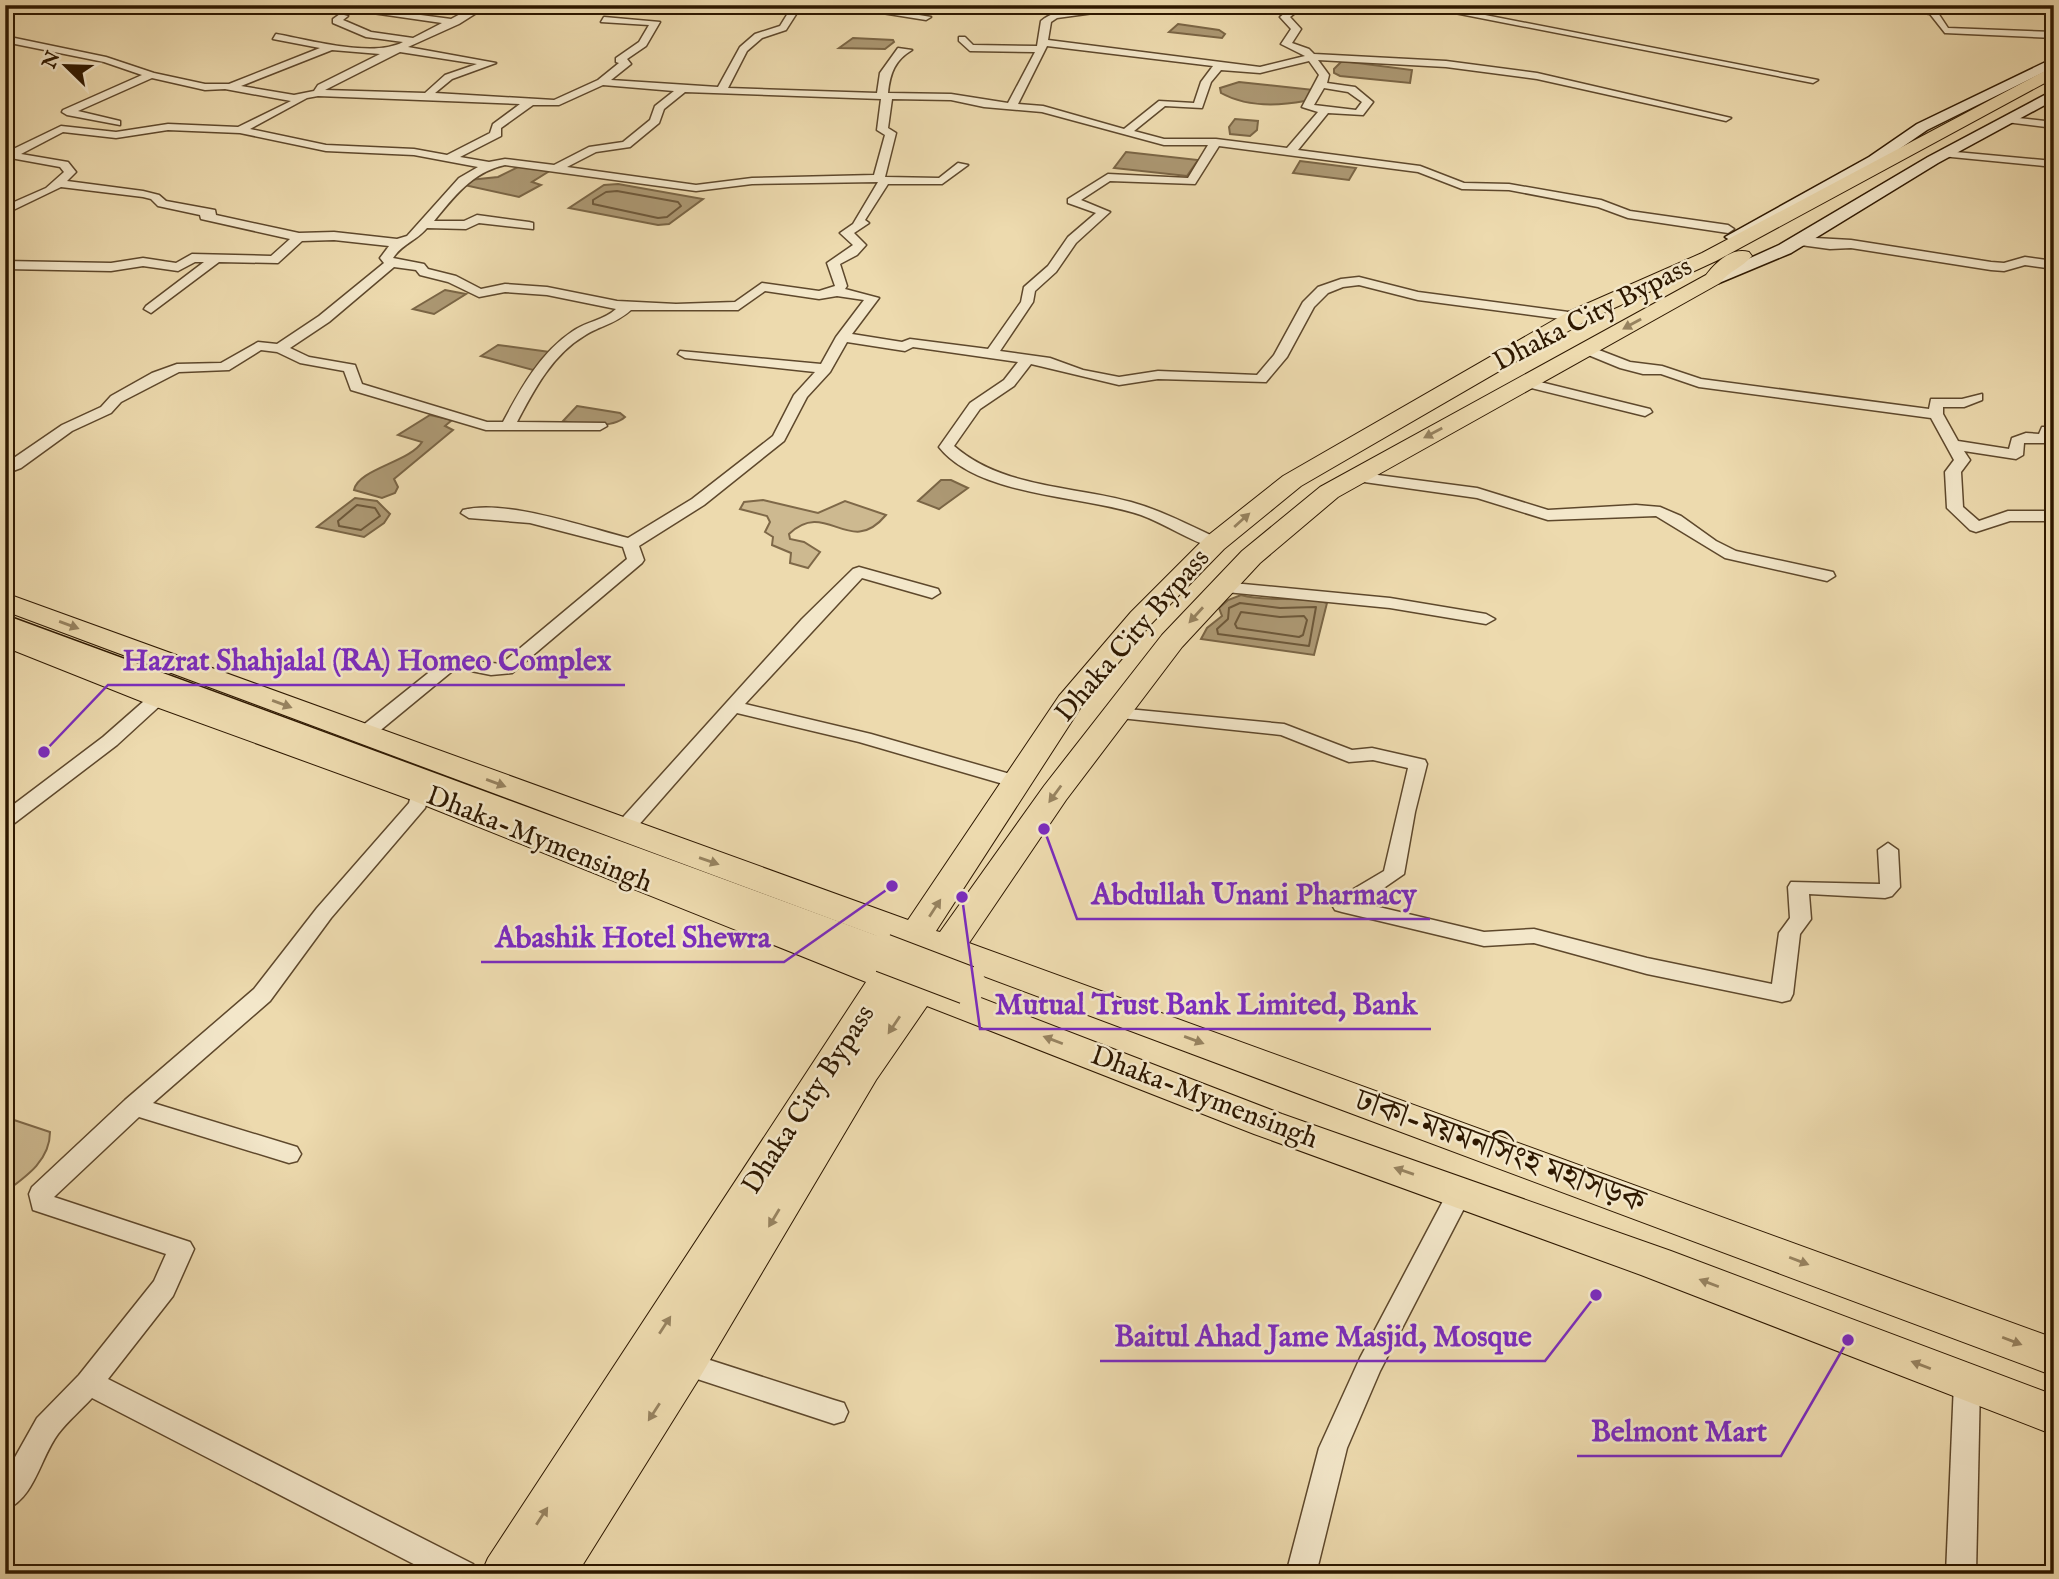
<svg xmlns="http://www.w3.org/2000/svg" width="2059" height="1579" viewBox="0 0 2059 1579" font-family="'IM FELL English','Noto Serif Bengali',serif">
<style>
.green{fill:#cdb990;stroke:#7e6848;stroke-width:2}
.water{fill:#ac9873;stroke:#7a6545;stroke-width:2}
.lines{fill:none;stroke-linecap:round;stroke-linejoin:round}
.shore{stroke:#6d583a;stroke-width:2}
.minor-casing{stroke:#5e482c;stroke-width:3}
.secondary-casing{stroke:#2e1800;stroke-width:3}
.trunk-casing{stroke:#2e1800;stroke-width:2}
.motorway-casing{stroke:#2e1800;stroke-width:3}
.minor{fill:#f3e7ca;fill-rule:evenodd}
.secondary{fill:#f3e7ca;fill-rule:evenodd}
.trunk{fill:#eddaae;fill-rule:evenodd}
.motorway{fill:#eddaae;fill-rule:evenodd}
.motorway-bridge-casing{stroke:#2e1800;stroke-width:40;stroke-linecap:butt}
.motorway-bridge{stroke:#eddaae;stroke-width:38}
.oneway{fill:#978360}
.labels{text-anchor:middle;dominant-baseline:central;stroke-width:5;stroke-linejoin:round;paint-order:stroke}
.street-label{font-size:28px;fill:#2e1800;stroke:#f3e7ca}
.near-street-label{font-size:33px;fill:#2e1800;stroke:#f3e7ca}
.leader{fill:none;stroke:#7b2cbf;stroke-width:2.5}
.callout-dot{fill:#7b2cbf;stroke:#f3e7ca;stroke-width:2.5}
.callout-label{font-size:30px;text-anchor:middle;font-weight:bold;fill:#7b2cbf;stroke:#f3e7ca;stroke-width:5;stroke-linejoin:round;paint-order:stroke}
</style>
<rect width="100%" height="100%" fill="#eddaae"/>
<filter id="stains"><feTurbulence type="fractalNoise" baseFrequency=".00286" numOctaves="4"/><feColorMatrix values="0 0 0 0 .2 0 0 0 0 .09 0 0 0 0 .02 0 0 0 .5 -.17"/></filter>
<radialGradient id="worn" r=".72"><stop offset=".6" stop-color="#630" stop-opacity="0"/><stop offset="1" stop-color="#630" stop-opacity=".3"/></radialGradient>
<!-- green -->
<g class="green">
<path d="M 763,500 L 818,513 L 845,501 L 886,515 C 849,559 827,498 789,534 L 790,539 L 804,542 L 820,552 L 808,568 L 790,563 L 791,553 L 772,545 L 773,537 L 765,532 L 770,522 L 767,516 L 740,509 L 744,502 Z"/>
<path d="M 5,1117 L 50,1132 C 50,1160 27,1176 5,1192 Z"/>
</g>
<!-- water -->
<g class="water">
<path d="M 1178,24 L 1219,30 L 1225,34 L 1222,38 L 1169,32 Z"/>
<path d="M 853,38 L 893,40 L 894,42 L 885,49 L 839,48 Z"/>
<path d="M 1342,61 L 1412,70 L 1410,83 L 1340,76 L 1334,73 L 1334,69 Z"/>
<path d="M 1239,82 L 1314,90 L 1305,101 C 1278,106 1246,107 1221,93 L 1220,88 Z"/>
<path d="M 1235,119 L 1258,121 L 1257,130 L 1250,136 L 1230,134 L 1229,127 Z"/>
<path d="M 1126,152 L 1198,160 L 1187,176 L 1114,168 Z"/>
<path d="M 1300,161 L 1356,168 L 1349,180 L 1293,173 Z"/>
<path d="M 522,165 L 551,170 L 532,182 L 541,185 L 519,197 L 464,185 L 469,180 L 498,177 Z"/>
<path d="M 618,184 L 703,199 L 669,224 L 658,225 L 569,208 L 604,185 Z"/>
<path d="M 445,290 L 466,294 L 434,314 L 413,309 Z"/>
<path d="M 498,345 L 550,352 L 539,366 L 533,370 L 481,356 Z"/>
<path d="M 577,406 L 620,413 L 625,417 C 612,429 580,425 563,421 Z"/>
<path d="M 430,415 L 452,420 L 445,426 L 453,430 L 394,479 L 398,487 L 395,493 L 382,498 L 354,490 C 358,469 410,462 422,442 L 398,435 Z"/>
<path d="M 941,480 L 951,480 L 968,488 L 939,509 L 918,501 Z"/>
<path d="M 355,498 L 377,501 L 390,514 L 384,523 L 364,537 L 317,527 Z"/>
<path d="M 1241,595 C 1269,603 1300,595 1327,603 L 1314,655 L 1201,639 L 1207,628 L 1222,616 L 1219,608 L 1228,600 Z"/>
</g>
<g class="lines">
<!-- shore -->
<g class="shore">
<path d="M 617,191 L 678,202 L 681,206 L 667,217 L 658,218 L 593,204 L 593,200 L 606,192 Z"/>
<path d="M 357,505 L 375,508 L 380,516 L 361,530 L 339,526 L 338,521 Z"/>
<path d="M 1240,603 L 1280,608 L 1316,607 L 1309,646 L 1218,634 L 1217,629 L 1228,619 L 1229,608 Z"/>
<path d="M 1241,612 L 1280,617 L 1304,616 L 1307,620 L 1303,635 L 1299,637 L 1237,628 L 1235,624 Z"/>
</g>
<!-- minor casing -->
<g class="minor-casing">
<g id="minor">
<path d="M 317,5 L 345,5 L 451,19 L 477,5 L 489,5 L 459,24 L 408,47 L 496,63 L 452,79 L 435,93 L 554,100 L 598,80 L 619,63 L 616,62 L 616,58 L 639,42 L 649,25 L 601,22 L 604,17 L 660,22 L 646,46 L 627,59 L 631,64 L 611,80 L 718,87 L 740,47 L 755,34 L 780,26 L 793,5 L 802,5 L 786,30 L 762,38 L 747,51 L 728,88 L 877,93 L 880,73 L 898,48 L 912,50 C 895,60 890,73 888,93 L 951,94 L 1008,103 L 1035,52 L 970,51 L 959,41 L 959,37 L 965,37 L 973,45 L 1037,46 L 1041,21 C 1060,3 1126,5 1152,5 L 1057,18 L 1051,22 L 1048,40 L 1260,67 L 1305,56 L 1281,44 L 1291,29 L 1280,17 L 1295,5 L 1305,5 L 1290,17 L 1301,29 L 1292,43 L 1309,49 L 1314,54 L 1446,61 L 1537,73 L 1731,118 L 1726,121 L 1537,79 L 1446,67 L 1318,60 L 1329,75 L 1327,83 L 1355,87 L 1373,102 L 1363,115 L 1328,113 L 1298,150 L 1420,166 L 1464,183 L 1509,184 L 1601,200 L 1630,211 L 1728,225 L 1734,229 L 1728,233 L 1628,218 L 1598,207 L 1509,190 L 1462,189 L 1418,172 L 1219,146 L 1195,184 L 1110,181 L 1081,200 L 1110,212 L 1076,243 L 1056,272 L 1035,291 L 1033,302 L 1000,351 L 1050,358 L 1083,370 L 1119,377 L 1158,371 L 1257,375 L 1274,355 L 1303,302 L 1318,287 L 1341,279 L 1359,277 L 1418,292 L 1576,313 L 1583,317 L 1576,321 L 1418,300 L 1359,285 L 1343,287 L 1328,293 L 1314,307 L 1287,357 L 1266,382 L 1158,379 L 1119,385 L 1031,364 L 1014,386 L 980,409 L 954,446 C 1002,488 1073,486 1131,502 C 1163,511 1191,526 1221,540 L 1223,543 L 1215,548 C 1189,541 1166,524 1141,515 C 1082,495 979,497 939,447 L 970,403 L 1004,380 L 1018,362 L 913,347 L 905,351 L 847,342 L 830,372 L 807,397 L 784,441 L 704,505 L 639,546 L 644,560 L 642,563 L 512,673 L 491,675 L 456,668 L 371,738 L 364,740 L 355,734 L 357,730 L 447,658 L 501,664 L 627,559 L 623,547 L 530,523 L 469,518 L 461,513 L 463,510 C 506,499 585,527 628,538 L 692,499 L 773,436 L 794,395 L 815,372 L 685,358 L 678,354 L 680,351 L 821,364 L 836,337 L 864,300 L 837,296 L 819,299 L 765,291 L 738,310 L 631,310 C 614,325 601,325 584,336 C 552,355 534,390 517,422 L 605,423 L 607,426 L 600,430 L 486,430 L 351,390 L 344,371 L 300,363 L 277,352 L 261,350 L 229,370 L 179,372 L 121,402 L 111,413 L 72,431 L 21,468 L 5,474 L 5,464 L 62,425 L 101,407 L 111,396 L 152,373 L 177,364 L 221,363 L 258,342 L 277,344 L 319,316 L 384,263 L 380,258 L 389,246 L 334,240 L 302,241 L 278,263 L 219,262 L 151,313 L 144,309 L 146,306 L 204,262 L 195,262 L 178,271 L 143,266 L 111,271 L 5,269 L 5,261 L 111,263 L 143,258 L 176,263 L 192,254 L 271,256 L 290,239 L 201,219 L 200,215 L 158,206 L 151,199 L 143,197 L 61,187 L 5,214 L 5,206 L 46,188 L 64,172 L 60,167 L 5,157 L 5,153 L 61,126 L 116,132 L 168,124 L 238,127 L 291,101 L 225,89 L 205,90 L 152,78 L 78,111 L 120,121 L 120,125 L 67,115 L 62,112 L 63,110 L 142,75 L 104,62 L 5,42 L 5,36 L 106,57 L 154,73 L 205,84 L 229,84 L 320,48 L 273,39 L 276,34 C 310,40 373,58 403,42 L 366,37 L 333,23 L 333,19 L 340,14 L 348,16 L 343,20 L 371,32 L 413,38 L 442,23 ZM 1047,46 L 1213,66 L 1201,82 L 1194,103 L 1159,101 L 1124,129 L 1043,106 L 1018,104 ZM 332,50 L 380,54 L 318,85 L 314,91 L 294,95 L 241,86 ZM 400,52 L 477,64 L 445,75 L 425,93 L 325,90 ZM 1309,61 L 1319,75 L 1302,107 L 1318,112 L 1287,148 L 1216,139 L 1164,139 L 1134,131 L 1165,106 L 1202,108 L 1211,82 L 1221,70 L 1260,73 ZM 603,85 L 674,91 L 655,106 L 650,120 L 623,142 L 589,147 L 554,165 L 505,159 L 489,162 L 460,157 L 501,136 L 501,128 L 533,105 L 559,105 ZM 1324,88 L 1348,92 L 1362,102 L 1356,110 L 1314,105 ZM 685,92 L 881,99 L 877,130 L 885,135 L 874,175 L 752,178 L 696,185 L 567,167 L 596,152 L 630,147 L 659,123 L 664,109 ZM 318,96 L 520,104 L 493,124 L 490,133 L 447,155 L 414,149 L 326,145 L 250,129 L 307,98 ZM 892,99 L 951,100 L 984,107 L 1042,112 L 1164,145 L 1208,145 L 1188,178 L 1108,174 L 1068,199 L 1068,203 L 1096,213 L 1068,237 L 1048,266 L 1024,287 L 1021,302 L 988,349 L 910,339 L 902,342 L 852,334 L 879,298 L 845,289 L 847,286 L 840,264 L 857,255 L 866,245 L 854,233 L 869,223 L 865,220 L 888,184 L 942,184 L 968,165 L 958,163 L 939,178 L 885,177 L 896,133 L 888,128 ZM 168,130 L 240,133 L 326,151 L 414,155 L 478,167 L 459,178 L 407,236 L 397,239 L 334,232 L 299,233 L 216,215 L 215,210 L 166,201 L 159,195 L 143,191 L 67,181 L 76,172 L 68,162 L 21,154 L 63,132 L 116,138 ZM 505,165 L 696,191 L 752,184 L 878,182 L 853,224 L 840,233 L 853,245 L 827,263 L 835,286 L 819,291 L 762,283 L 735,302 L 676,304 L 617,301 L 547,287 L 505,284 L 481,289 L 456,276 L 428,269 L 424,264 L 393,258 C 403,243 415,242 427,228 L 466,229 L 479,223 L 533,229 L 533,223 L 529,222 L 477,215 L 464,221 L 434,221 C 454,197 472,172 505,165 ZM 394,267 L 416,270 L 420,275 L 448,282 L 479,297 L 505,292 L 547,295 L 616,309 C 603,321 587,321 573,331 C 540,353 521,388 503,422 L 487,422 L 362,384 L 355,365 L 309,357 L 290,348 L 329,322 Z"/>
<path d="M 832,5 L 859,5 L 931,17 L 926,20 Z"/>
<path d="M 1414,5 L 1434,5 L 1818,80 L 1813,83 Z"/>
<path d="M 1868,5 L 1936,10 L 1948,28 L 2054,32 L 2054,38 L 1945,33 L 1930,14 Z"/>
<path d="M 2010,117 L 2054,122 L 2054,128 L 2006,122 L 2005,120 Z"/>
<path d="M 1945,151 L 2054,161 L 2054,167 L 1941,156 L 1939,154 Z"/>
<path d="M 1797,237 L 1851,240 L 1991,262 L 2004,263 L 2025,257 L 2054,261 L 2054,269 L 2025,265 L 2004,271 L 1991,270 L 1851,248 L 1830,249 L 1793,244 L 1791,241 Z"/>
<path d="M 1586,345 L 1630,362 L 1662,366 L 1701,379 L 1929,409 L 1931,399 L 1962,399 L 1982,394 L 1982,400 L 1964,407 L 1943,407 L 1943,414 L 1958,441 L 2009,449 L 2012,438 L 2026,433 L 2039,434 L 2042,427 L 2054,427 L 2053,439 L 2046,443 L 2024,443 L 2023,455 L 2016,459 L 1964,451 L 1970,460 L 1961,472 L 1963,507 L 1979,521 L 2008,511 L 2054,511 L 2054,521 L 2010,521 L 1976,532 L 1970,530 L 1947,508 L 1945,472 L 1954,460 L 1931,418 L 1699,387 L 1661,374 L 1643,374 L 1620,368 L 1581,352 L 1581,346 Z"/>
<path d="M 1528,379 L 1650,409 L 1652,412 L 1645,416 L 1523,386 L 1523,380 Z"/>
<path d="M 1355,472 L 1477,488 L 1548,510 L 1636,505 L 1660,507 L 1681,516 L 1716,541 L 1736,551 L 1833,572 L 1835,576 L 1827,581 L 1725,558 L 1656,516 L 1548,520 L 1477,498 L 1350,480 L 1350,474 Z"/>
<path d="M 859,567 L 938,589 L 940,593 L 932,598 L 862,578 L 745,704 L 871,734 L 1024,778 L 1027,782 L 1024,786 L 1017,788 L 859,742 L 737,713 L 629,836 L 615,836 L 612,831 L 615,826 L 802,619 L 853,569 Z"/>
<path d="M 1222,582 L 1390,598 L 1486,614 L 1495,619 L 1486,624 L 1390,608 L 1216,591 L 1214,587 L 1216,583 Z"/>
<path d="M 158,693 L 164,694 L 167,698 L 164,702 L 117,745 L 12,825 L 5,827 L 5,811 L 103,737 L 152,694 Z"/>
<path d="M 1117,708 L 1284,724 L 1352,750 L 1372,748 L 1425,760 L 1427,764 L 1415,812 L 1404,874 L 1362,903 L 1484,932 L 1534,929 L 1647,958 L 1772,984 L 1779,933 L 1790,918 L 1788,887 L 1791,882 L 1880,884 L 1878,850 L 1888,843 L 1898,850 L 1900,887 L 1892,896 L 1885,898 L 1809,894 L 1811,919 L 1800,934 L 1793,994 L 1790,1000 L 1782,1002 L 1647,974 L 1534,943 L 1484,946 L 1342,912 L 1335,910 L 1332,905 L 1335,900 L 1384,871 L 1408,768 L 1373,760 L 1349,762 L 1281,735 L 1111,717 L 1108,713 Z"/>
<path d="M 420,786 L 430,792 L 425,808 L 331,918 L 270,1001 L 153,1103 L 297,1147 L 301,1154 L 297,1161 L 289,1163 L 139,1117 L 54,1197 L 190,1242 L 194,1249 L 173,1296 L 108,1379 L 473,1564 L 478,1574 L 433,1574 L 92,1398 C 81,1410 68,1421 58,1434 C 40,1458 35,1498 5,1510 L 5,1475 L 37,1418 L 79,1375 L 154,1281 L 166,1254 L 33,1210 L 29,1194 L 32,1187 L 125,1100 L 254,989 L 317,908 L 409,803 L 413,788 Z"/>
<path d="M 1461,1181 L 1470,1184 L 1473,1191 L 1380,1371 L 1347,1448 L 1316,1574 L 1286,1574 L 1319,1448 L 1360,1358 L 1452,1184 Z"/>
<path d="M 685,1352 L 834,1400 L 844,1403 L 848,1412 L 844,1421 L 834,1424 L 676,1372 L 672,1364 L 676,1356 Z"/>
<path d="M 1967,1371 L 1977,1375 L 1980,1383 L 1976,1574 L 1946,1574 L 1954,1383 L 1957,1375 Z"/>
</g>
</g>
<!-- secondary casing -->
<g class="secondary-casing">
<g id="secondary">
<path d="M 2054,58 L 2054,67 L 1927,130 L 1879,163 L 1739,241 L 1733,242 L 1725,237 L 1869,157 L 1917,124 Z"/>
<path d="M 2054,90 L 2054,100 L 1938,163 L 1791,253 L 1719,283 L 1707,283 L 1704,279 L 1779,245 L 1928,157 Z"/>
</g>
</g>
<!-- trunk casing -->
<g class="trunk-casing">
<path id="trunk" d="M 2054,66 L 2054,78 L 1716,261 L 1584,322 L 1301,486 L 1224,549 L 1151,624 L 1081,707 L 936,931 L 940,932 L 1044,786 L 1162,635 L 1242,551 L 1320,487 L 1706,275 C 1716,262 1732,247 1749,252 L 1752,256 C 1743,267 1729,271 1720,283 L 1338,497 L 1260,563 L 1182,647 L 1066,800 L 969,943 L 2054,1338 L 2054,1376 L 954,965 L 942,983 L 1282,1114 L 1671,1251 L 2054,1395 L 2054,1435 L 1641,1275 L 1254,1134 L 927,1006 L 876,1080 L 700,1377 L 577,1574 L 481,1574 L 488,1558 L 866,982 L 409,799 L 148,704 L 5,647 L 5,629 L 168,692 L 431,785 L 881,960 L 893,942 L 5,611 L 5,593 L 908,920 L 1059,696 L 1131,612 L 1206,537 L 1283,476 L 1568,312 L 1702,253 ZM 922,953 L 925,954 L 910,971 Z"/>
</g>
<!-- motorway casing -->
<g class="motorway-casing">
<path id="motorway" d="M 5,615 L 897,943 L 902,953 L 897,963 L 883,967 L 869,963 L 5,635 Z"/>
</g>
<!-- minor -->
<use href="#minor" class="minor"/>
<!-- secondary -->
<use href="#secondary" class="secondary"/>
<!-- trunk -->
<use href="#trunk" class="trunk"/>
<!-- motorway -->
<use href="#motorway" class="motorway"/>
<!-- motorway-bridge casing -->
<g class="motorway-bridge-casing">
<path id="motorway-bridge" d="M 883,953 L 967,985"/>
</g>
<!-- motorway-bridge -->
<use href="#motorway-bridge" class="motorway-bridge"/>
</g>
<!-- one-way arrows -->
<defs><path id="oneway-solid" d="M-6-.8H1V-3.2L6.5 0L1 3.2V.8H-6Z" transform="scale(1.75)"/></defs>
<g class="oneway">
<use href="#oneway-solid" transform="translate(1632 324) rotate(151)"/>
<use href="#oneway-solid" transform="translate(1433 433) rotate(152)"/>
<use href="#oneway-solid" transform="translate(1242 520) rotate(-42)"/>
<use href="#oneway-solid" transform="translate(1196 615) rotate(132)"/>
<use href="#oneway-solid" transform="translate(69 625) rotate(20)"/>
<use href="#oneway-solid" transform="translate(282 704) rotate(20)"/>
<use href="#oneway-solid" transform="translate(496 783) rotate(20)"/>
<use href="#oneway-solid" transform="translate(1055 794) rotate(126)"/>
<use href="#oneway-solid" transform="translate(709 861) rotate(19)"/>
<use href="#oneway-solid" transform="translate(935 908) rotate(-57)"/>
<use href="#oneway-solid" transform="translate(894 1025) rotate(124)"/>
<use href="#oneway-solid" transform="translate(1053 1040) rotate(-159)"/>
<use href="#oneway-solid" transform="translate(1194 1040) rotate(20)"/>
<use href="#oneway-solid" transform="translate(1404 1171) rotate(-161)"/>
<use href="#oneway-solid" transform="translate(774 1218) rotate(121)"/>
<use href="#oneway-solid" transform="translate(1799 1261) rotate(21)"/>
<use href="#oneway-solid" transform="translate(1709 1283) rotate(-159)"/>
<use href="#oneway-solid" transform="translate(665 1325) rotate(-57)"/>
<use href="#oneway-solid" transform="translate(2012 1341) rotate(21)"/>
<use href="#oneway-solid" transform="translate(1921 1365) rotate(-159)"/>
<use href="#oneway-solid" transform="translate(654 1412) rotate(123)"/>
<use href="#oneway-solid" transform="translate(542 1516) rotate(-57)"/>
</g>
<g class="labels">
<!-- street labels -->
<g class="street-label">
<text transform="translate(1593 315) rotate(-27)">Dhaka City Bypass</text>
<text transform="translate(1133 636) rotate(-49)">Dhaka City Bypass</text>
<text transform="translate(539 840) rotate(22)">Dhaka-Mymensingh</text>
<text transform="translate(1204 1098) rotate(21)">Dhaka-Mymensingh</text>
<text transform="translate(809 1100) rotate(-57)">Dhaka City Bypass</text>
</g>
<!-- near-street labels -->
<g class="near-street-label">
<text transform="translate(1500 1152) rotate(20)">ঢাকা-ময়মনসিংহ মহাসড়ক</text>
</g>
</g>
<!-- callouts -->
<path class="leader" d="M44 752L108 685H625M1044 829L1077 919H1430M892 886L784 962H481M962 897L980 1029H1431M1596 1295L1545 1361H1100M1848 1340L1781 1456H1577"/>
<g class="callout-dot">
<circle cx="44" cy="752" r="7"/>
<circle cx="1044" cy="829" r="7"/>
<circle cx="892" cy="886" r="7"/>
<circle cx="962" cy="897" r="7"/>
<circle cx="1596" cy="1295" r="7"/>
<circle cx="1848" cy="1340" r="7"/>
</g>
<g class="callout-label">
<text x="367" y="670">Hazrat Shahjalal (RA) Homeo Complex</text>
<text x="1254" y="904">Abdullah Unani Pharmacy</text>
<text x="633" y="947">Abashik Hotel Shewra</text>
<text x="1206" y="1014">Mutual Trust Bank Limited, Bank</text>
<text x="1323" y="1346">Baitul Ahad Jame Masjid, Mosque</text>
<text x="1679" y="1441">Belmont Mart</text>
</g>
<!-- margin -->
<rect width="2059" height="1579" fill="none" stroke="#eddaae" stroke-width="28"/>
<rect x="7" y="7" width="2045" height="1565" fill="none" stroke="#2e1800" stroke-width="3.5"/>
<rect x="14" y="14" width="2031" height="1551" fill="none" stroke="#2e1800" stroke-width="2"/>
<!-- north arrow -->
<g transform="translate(66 66) rotate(293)" stroke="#f3e7ca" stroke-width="5" paint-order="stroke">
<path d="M0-5L12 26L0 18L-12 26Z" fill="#2e1800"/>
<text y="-10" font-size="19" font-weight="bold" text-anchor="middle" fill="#2e1800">N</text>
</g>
<rect width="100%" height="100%" filter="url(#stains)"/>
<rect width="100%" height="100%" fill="url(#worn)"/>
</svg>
